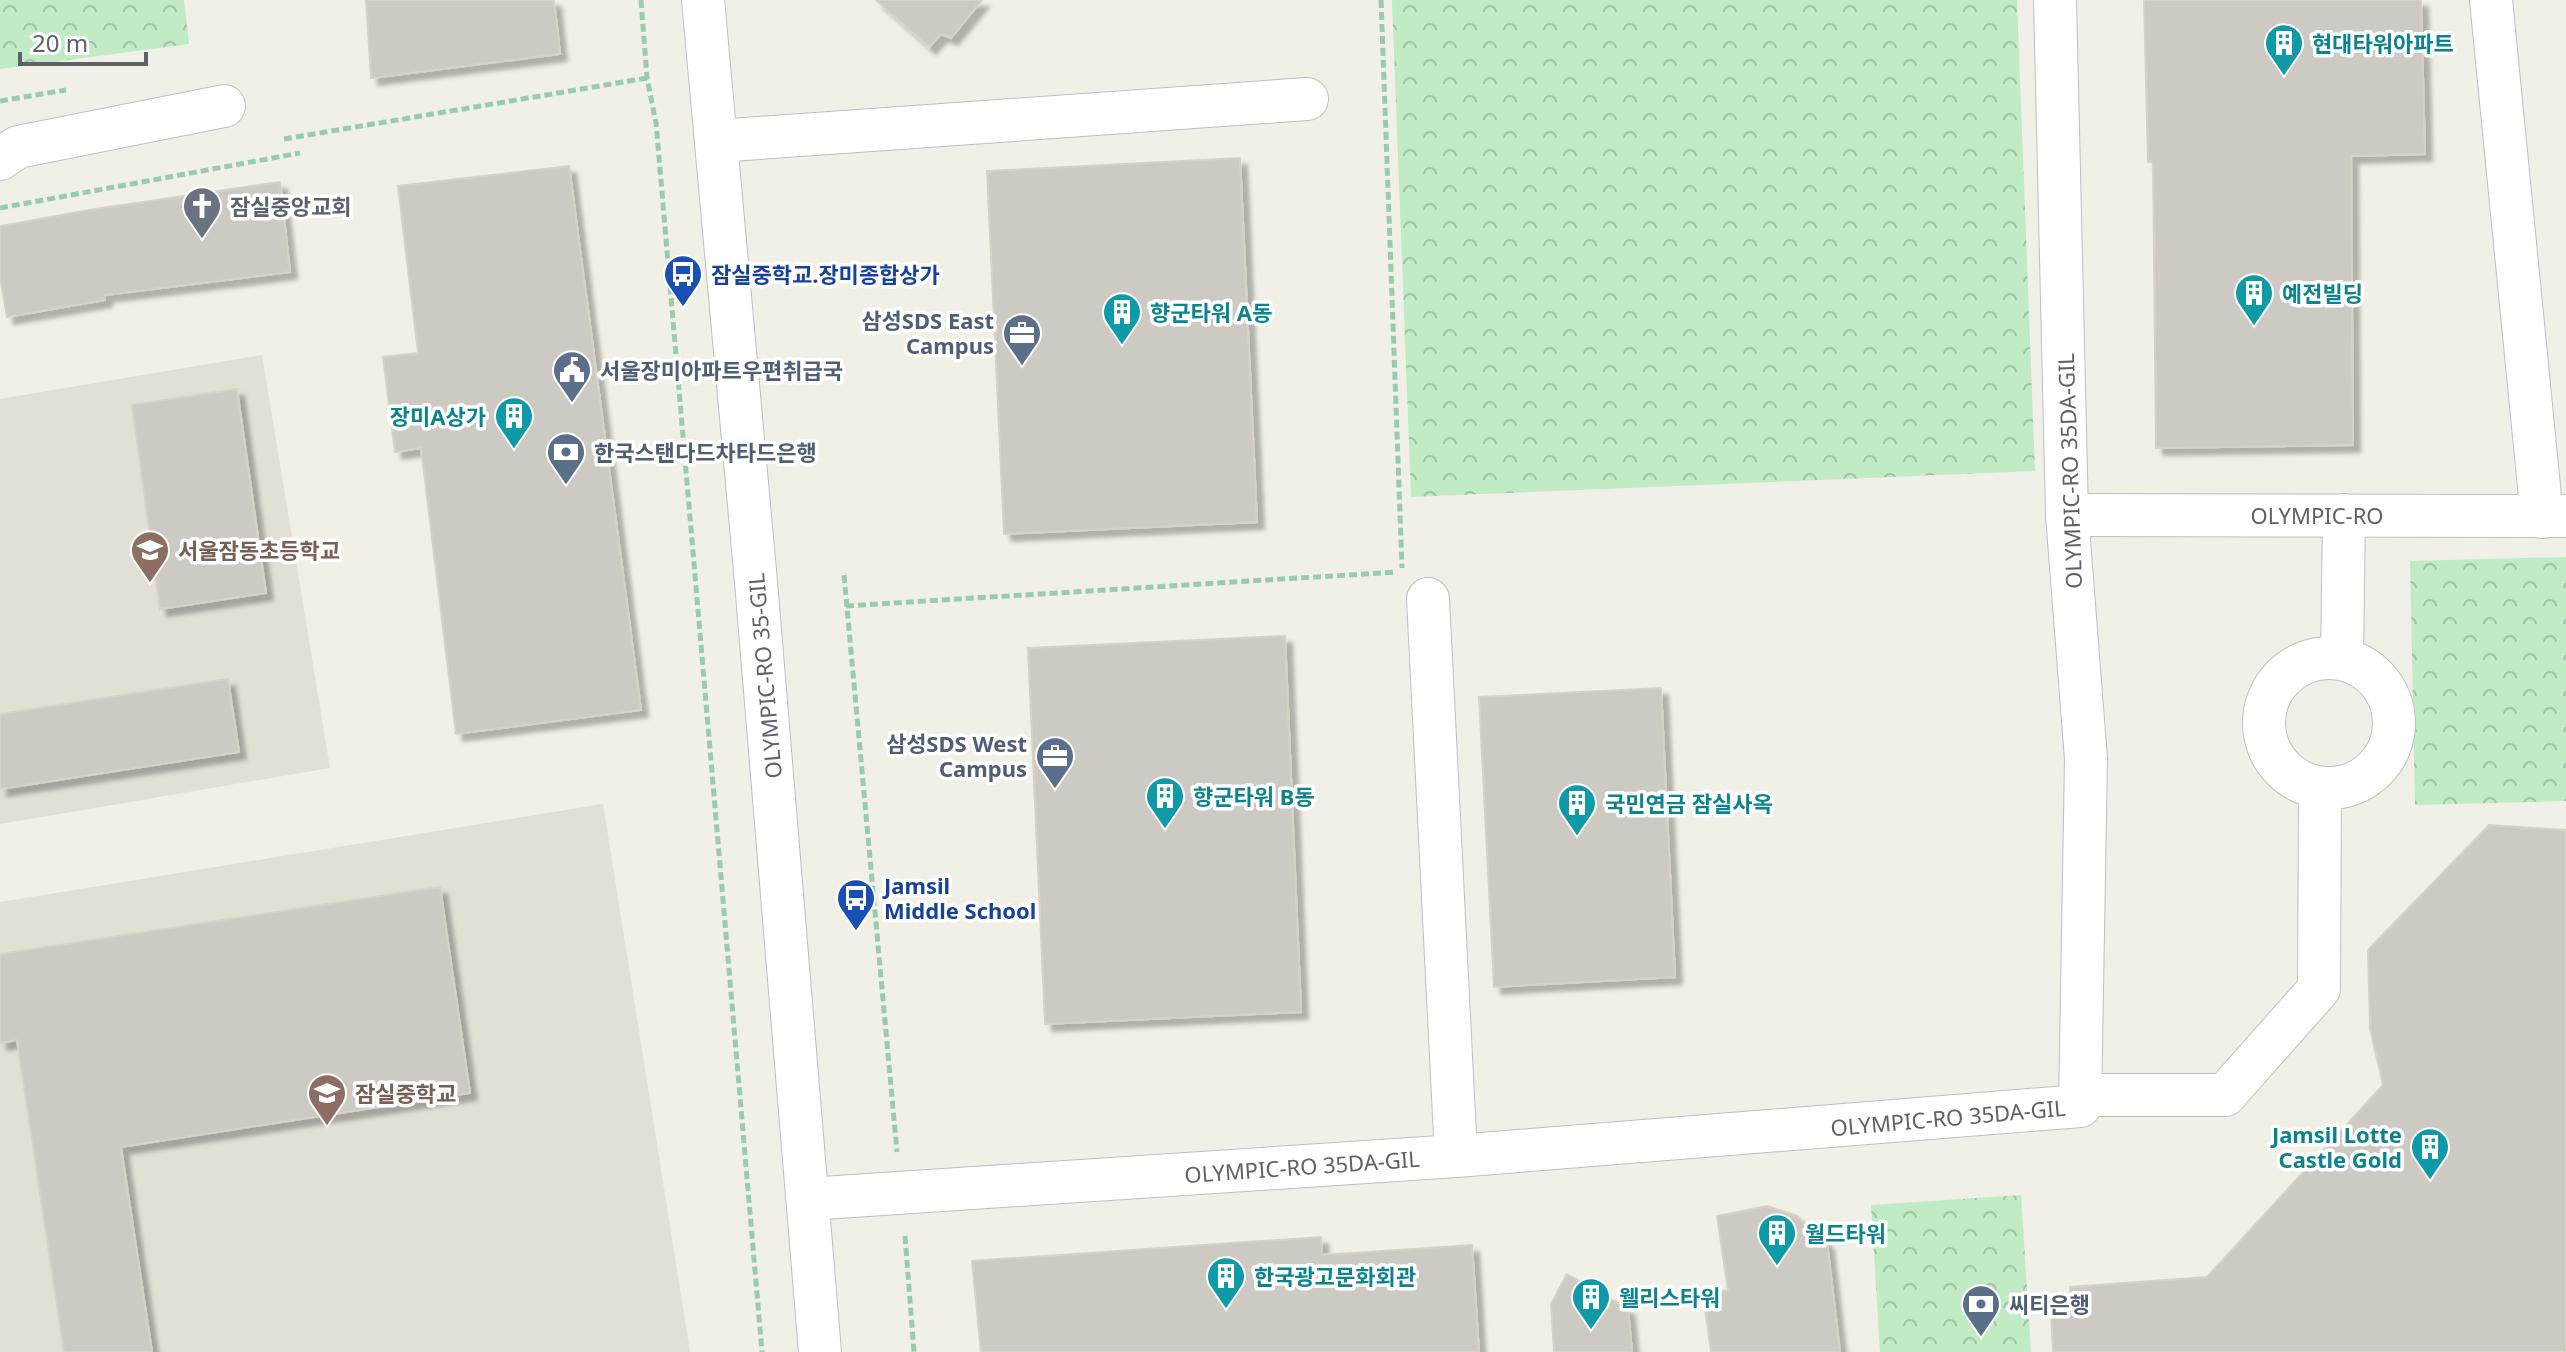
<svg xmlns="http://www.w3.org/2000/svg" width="2566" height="1352" viewBox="0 0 2566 1352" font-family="'Noto Sans','Noto Sans KR',sans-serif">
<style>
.education{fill:#e2dfd5}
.park{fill:url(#park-crowns)}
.building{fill:#cdcac3;stroke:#d7d3c4;stroke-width:2;filter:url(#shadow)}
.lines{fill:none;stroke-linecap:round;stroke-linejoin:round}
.minor-casing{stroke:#bebfc6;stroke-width:44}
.path{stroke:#98ccad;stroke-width:5;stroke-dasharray:8 4;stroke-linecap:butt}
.minor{stroke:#fff;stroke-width:42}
.labels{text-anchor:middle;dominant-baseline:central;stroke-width:7;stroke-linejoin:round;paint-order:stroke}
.culture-label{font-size:22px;font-weight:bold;fill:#0d838f;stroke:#fff;text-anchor:start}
.worship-label{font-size:22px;font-weight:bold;fill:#5b616d;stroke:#fff;text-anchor:start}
.transit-label{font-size:22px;font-weight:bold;fill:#164399;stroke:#fff;text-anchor:start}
.service-label{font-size:22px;font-weight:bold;fill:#4e5e75;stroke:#fff;text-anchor:start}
.street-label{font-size:22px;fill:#5e6168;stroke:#fff}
.education-label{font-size:22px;font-weight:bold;fill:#785e54;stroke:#fff;text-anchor:start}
</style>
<defs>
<pattern id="park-crowns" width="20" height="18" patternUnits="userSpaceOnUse" patternTransform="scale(2)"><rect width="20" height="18" fill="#c1ebc5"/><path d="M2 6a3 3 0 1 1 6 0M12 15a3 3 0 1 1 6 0" fill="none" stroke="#a0c2a4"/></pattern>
<filter id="shadow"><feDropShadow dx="7" dy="7" stdDeviation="2" flood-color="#0004"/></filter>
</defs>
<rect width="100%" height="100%" fill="#f1f0e6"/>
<!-- education -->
<g class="education">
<path d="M 262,355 L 330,768 L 0,824 L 0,399 Z"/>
<path d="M 603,804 L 690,1352 L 0,1352 L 0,902 Z"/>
</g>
<!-- park -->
<g class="park">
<path d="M 0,0 L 184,0 L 189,44 L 0,69 Z"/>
<path d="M 1392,0 L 2017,0 L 2035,471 L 1411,497 Z"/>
<path d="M 2566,557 L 2566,801 L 2415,805 L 2410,561 Z"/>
<path d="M 2021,1195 L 2031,1352 L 1880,1352 L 1871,1205 Z"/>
</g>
<!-- building -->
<g class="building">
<path d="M 366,0 L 554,0 L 560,54 L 371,78 Z"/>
<path d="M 876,0 L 982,0 L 951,38 L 941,34 L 929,47 Z"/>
<path d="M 2144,0 L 2421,0 L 2425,154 L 2351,156 L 2353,445 L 2156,448 L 2153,162 L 2148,162 Z"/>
<path d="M 1240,158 L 1257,522 L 1004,534 L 987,171 Z"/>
<path d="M 569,166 L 641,710 L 456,734 L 421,448 L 395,452 L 383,357 L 418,353 L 398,186 Z"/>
<path d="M 280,182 L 290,272 L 105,295 L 105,300 L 7,317 L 0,277 L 0,226 L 95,209 Z"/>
<path d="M 237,389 L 266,593 L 160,609 L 132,405 Z"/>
<path d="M 1285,636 L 1301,1012 L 1045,1024 L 1028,648 Z"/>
<path d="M 228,679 L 239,752 L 0,789 L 0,714 Z"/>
<path d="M 1661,688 L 1675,977 L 1494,987 L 1479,697 Z"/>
<path d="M 2489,825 L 2566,830 L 2566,1352 L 2053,1352 L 2051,1313 L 2072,1311 L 2070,1287 L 2207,1277 L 2383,1085 L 2370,1028 L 2368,950 Z"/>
<path d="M 440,887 L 470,1093 L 121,1147 L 152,1352 L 64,1352 L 17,1040 L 0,1043 L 0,954 Z"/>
<path d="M 1767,1206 L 1797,1216 L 1827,1243 L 1840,1352 L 1711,1352 L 1703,1294 L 1728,1290 L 1717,1216 Z"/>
<path d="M 1321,1237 L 1322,1255 L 1472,1245 L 1479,1352 L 981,1352 L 972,1261 Z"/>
<path d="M 1567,1274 L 1628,1309 L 1632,1352 L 1554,1352 L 1551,1304 Z"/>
</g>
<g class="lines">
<!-- minor casing -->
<g class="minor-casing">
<g id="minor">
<path d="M 703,0 L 756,582 L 820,1352"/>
<path d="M 2491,0 L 2542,517"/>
<path d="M 717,141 L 1307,99"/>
<path d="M 0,159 L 18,147 L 224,106"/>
<path d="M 2067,515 L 2566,516"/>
<path d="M 1428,599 L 1456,1156"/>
<circle cx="2329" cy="723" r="65"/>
<path d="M 2342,659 L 2344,515"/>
<path d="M 2080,1095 L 2225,1095 L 2319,989 L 2320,788"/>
<path d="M 808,1199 L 1456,1156 L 2080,1106 L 2086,759 L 2067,515 L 2055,0"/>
</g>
</g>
<!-- path -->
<g class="path">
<path d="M 641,0 L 647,78 L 656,123 L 762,1352"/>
<path d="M 1381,0 L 1402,568"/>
<path d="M 0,101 L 66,90"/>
<path d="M 284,139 L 647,78"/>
<path d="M 0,208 L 300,153"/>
<path d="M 844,575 L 897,1152"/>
<path d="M 846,606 L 1396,572"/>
<path d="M 905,1236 L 914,1352"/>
</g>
<!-- minor -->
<use href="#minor" class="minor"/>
</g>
<!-- icons -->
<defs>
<g id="building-pin" transform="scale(2)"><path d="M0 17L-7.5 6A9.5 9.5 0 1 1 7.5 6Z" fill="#0f9aa8" stroke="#fff"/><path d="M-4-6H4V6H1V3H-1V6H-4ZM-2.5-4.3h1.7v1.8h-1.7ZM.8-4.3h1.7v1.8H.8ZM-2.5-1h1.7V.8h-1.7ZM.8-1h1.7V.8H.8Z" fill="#fff"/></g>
<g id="church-pin" transform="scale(2)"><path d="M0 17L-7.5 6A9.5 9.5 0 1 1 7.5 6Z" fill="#6b7280" stroke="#fff"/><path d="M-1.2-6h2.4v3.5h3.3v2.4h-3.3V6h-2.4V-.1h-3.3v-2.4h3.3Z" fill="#fff"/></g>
<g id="bus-pin" transform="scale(2)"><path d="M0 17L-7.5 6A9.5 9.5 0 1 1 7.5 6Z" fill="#1a4fb4" stroke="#fff"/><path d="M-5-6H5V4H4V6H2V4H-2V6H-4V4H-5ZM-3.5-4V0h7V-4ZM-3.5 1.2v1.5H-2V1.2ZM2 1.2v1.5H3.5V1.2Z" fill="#fff"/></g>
<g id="office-pin" transform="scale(2)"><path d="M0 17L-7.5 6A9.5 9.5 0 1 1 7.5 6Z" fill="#5c6f8a" stroke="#fff"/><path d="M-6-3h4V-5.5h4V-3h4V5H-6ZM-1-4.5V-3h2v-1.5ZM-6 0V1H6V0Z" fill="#fff"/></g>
<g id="civic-pin" transform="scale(2)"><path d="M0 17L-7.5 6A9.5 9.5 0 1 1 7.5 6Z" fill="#5c6f8a" stroke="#fff"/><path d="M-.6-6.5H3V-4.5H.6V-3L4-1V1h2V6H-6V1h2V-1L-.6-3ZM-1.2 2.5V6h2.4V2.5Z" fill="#fff"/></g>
<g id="bank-pin" transform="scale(2)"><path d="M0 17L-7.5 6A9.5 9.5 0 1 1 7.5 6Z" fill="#5c6f8a" stroke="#fff"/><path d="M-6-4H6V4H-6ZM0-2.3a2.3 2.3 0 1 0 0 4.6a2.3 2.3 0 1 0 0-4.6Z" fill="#fff"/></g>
<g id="school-pin" transform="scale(2)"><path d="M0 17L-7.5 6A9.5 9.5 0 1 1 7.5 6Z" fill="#8d6e63" stroke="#fff"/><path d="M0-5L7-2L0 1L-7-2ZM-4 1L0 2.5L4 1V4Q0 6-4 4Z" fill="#fff"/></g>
</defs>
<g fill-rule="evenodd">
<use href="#building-pin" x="2284" y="43"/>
<use href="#church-pin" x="202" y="206"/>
<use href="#bus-pin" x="683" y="274"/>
<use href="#building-pin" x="2254" y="293"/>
<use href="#building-pin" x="1122" y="312"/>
<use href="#office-pin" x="1022" y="333"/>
<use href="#civic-pin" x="572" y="370"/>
<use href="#building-pin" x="514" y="416"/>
<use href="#bank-pin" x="566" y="452"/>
<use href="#school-pin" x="150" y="550"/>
<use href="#office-pin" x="1055" y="756"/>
<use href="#building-pin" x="1165" y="796"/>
<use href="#building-pin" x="1577" y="803"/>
<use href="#bus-pin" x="856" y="898"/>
<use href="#school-pin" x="327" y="1093"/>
<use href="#building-pin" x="2430" y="1147"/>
<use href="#building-pin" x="1777" y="1233"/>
<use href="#building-pin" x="1226" y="1276"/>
<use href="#building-pin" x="1591" y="1297"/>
<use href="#bank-pin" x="1981" y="1304"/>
</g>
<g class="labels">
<!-- culture labels -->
<g class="culture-label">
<text x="2312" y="43">현대타워아파트</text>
<text x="2282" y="293">예전빌딩</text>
<text x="1150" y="312">향군타워 A동</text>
<text x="486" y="416" text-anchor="end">장미A상가</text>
<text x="1193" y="796">향군타워 B동</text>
<text x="1605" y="803">국민연금 잠실사옥</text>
<text x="2402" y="1134" text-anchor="end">Jamsil Lotte<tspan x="2402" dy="25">Castle Gold</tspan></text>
<text x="1805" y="1233">월드타워</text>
<text x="1254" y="1276">한국광고문화회관</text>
<text x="1619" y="1297">웰리스타워</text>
</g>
<!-- worship labels -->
<g class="worship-label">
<text x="230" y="206">잠실중앙교회</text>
</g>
<!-- transit labels -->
<g class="transit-label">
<text x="711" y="274">잠실중학교.장미종합상가</text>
<text x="884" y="885">Jamsil<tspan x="884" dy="25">Middle School</tspan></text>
</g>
<!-- service labels -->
<g class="service-label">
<text x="994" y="320" text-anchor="end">삼성SDS East<tspan x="994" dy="25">Campus</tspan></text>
<text x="600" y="370">서울장미아파트우편취급국</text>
<text x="594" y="452">한국스탠다드차타드은행</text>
<text x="1027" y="743" text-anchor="end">삼성SDS West<tspan x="1027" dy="25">Campus</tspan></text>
<text x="2009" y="1304">씨티은행</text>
</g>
<!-- street labels -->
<g class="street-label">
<text transform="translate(2069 471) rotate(-92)">OLYMPIC-RO 35DA-GIL</text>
<text x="2317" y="515">OLYMPIC-RO</text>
<text transform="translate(764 676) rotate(-95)">OLYMPIC-RO 35-GIL</text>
<text transform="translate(1948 1117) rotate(-5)">OLYMPIC-RO 35DA-GIL</text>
<text transform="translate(1302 1166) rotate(-4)">OLYMPIC-RO 35DA-GIL</text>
</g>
<!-- education labels -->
<g class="education-label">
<text x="178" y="550">서울잠동초등학교</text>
<text x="355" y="1093">잠실중학교</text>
</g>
</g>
<!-- scale -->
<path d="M20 52v12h126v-12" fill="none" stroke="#5e6168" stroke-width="4"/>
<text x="32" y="52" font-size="24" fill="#5e6168" stroke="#ffffff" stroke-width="6" paint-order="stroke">20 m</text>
</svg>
